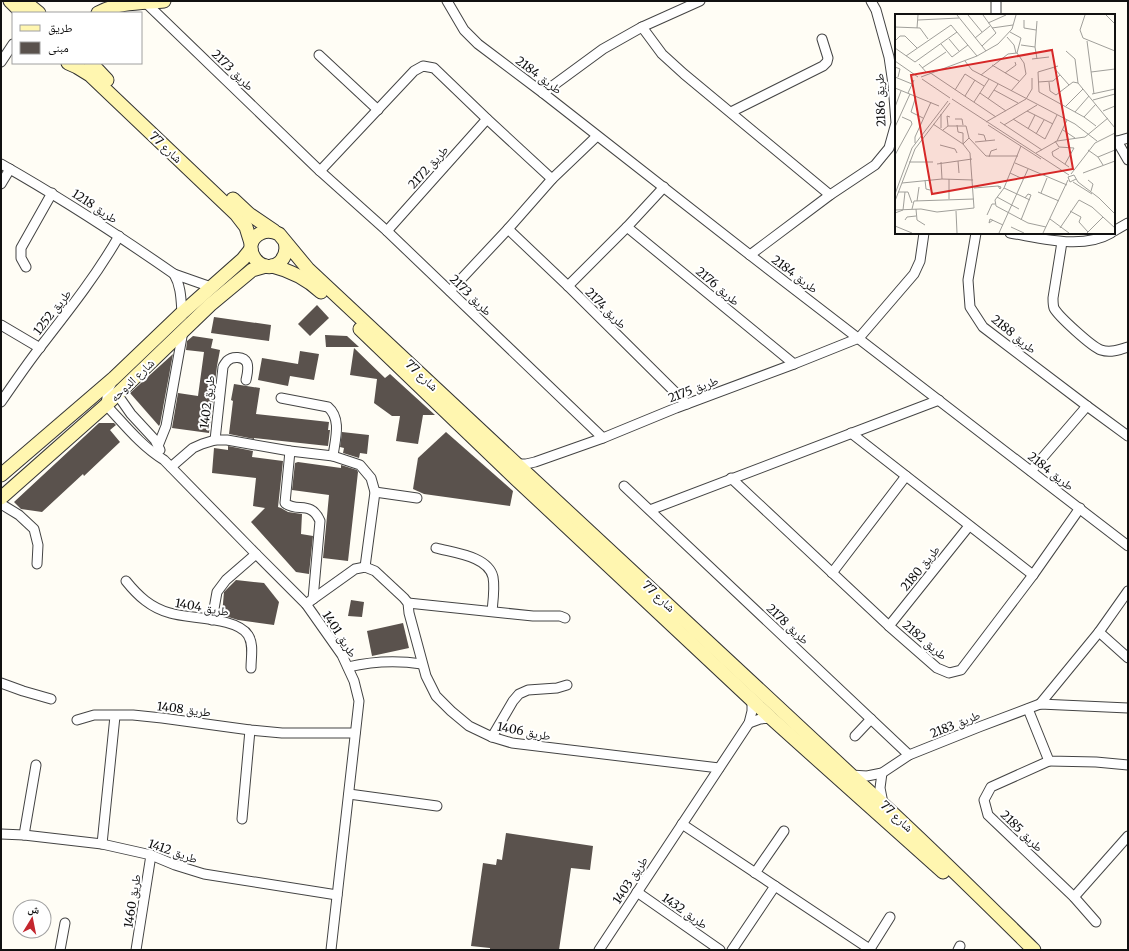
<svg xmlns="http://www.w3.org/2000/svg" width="1129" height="951" viewBox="0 0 1129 951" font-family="Merriweather,'Noto Naskh Arabic',serif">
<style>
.building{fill:#5a524d}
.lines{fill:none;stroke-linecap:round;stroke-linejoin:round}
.street-casing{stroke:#444;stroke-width:11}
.secondary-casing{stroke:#333;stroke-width:15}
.street{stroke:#fff;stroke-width:9}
.secondary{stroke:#fff6b0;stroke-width:13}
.labels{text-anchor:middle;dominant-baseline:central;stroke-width:4;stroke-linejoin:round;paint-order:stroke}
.street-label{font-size:12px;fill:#111;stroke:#fff}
.inset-road{fill:none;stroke:#a09f9a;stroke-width:1}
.view{fill:#d62828;fill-opacity:0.15;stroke:#d62828;stroke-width:2}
.inset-edge{fill:none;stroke:#111;stroke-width:2}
</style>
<rect width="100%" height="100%" fill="#fffdf5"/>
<!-- building -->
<g class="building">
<path d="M 317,305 L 329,318 L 310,336 L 298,324 Z"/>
<path d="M 214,317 L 271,325 L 269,341 L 211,333 Z"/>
<path d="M 325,335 L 347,336 L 359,347 L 326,347 Z"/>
<path d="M 193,336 L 213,339 L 211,348 L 220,350 L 217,366 L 209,433 L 172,428 L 178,393 L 198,396 L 204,352 L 186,350 L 187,341 Z"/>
<path d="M 354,348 L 385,378 L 390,374 L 435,415 L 423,415 L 418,444 L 396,441 L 400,416 L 392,416 L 374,403 L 377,379 L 350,375 Z"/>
<path d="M 300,351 L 319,354 L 314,380 L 290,376 L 288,386 L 258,380 L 262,358 L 298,364 Z"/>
<path d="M 173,354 L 160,424 L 159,426 L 130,393 Z"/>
<path d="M 234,384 L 260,388 L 256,414 L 329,422 L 328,430 L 330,430 L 328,446 L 254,438 L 254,439 L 229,434 L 233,401 L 231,400 Z"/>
<path d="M 99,423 L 114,423 L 116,425 L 110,430 L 120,442 L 84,476 L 83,474 L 42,512 L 21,509 L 14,502 Z"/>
<path d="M 342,432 L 369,435 L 367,454 L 360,453 L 359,458 L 343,453 L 344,448 L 340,447 Z"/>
<path d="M 446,432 L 513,491 L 510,506 L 424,494 L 413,489 L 418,458 Z"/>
<path d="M 228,446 L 253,451 L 252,457 L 283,461 L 278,507 L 281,508 L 288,512 L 302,514 L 301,534 L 313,536 L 309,574 L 296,572 L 251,522 L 265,508 L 253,506 L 256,478 L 212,473 L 214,448 L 228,450 Z"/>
<path d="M 298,462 L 341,468 L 341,465 L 357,470 L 358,472 L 348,561 L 323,558 L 329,495 L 292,490 L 295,463 Z"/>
<path d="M 236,580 L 264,583 L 279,602 L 274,625 L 238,620 L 222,615 L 224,592 Z"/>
<path d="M 351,600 L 364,602 L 362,617 L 348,616 Z"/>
<path d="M 403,623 L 409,648 L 372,656 L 367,631 Z"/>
<path d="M 506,833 L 593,846 L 590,870 L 571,868 L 559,950 L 490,950 L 490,948 L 471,946 L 483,863 L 496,865 L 497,859 L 502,860 Z"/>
</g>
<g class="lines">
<!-- street casing -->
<g class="street-casing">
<g id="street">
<path d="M 447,1 L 464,30 L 478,44 L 543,93 L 750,255 L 1128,546"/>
<path d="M 146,3 L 320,171 L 387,231 L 603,438"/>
<path d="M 996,15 L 996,1"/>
<path d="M 642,27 L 662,54 L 684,74 L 830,195"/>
<path d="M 319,55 L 378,110"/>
<path d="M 1,62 L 13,44"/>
<path d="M 543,93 L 603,49 L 642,27 L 700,1"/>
<path d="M 731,112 L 823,66 L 827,62 L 828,58 L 822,39"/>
<path d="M 1117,141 L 1128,160"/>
<path d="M 1114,142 L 1128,138"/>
<path d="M 1,164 C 61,198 118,235 174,274"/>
<path d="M 320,171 L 414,71 L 423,66 L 434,68 L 487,119 L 552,179"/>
<path d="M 1,184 L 10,169"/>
<path d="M 627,227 L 794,364"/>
<path d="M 508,229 L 568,286 L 687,404"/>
<path d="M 387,231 L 487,119"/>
<path d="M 1114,231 L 1128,223"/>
<path d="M 976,233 L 968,280 L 970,307 L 983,327 L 1087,406 L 1128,436"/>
<path d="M 1010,233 C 1041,238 1082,250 1111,233"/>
<path d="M 1062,242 L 1053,298 C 1053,301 1053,305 1054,308 C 1058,316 1092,347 1101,350 C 1110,353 1119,350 1128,347"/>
<path d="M 750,255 L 830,195 L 875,165 L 889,148 L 896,123 L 893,84 L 889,57 L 876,10 L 871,1"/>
<path d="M 26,267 L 21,258 L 21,248 L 52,193"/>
<path d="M 568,286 L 627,227 L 664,187"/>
<path d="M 450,291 L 508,229 L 552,179 L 597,136"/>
<path d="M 182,313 C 181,299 181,286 174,274 L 211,287"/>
<path d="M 1,325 L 40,348"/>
<path d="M 112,382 L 108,390 L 106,405 C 124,424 141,446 164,460 L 256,554 L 306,604 L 342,655 L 354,681 L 359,701 L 331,950"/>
<path d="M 117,394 L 131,414 L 155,440 L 160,450"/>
<path d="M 281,398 L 328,407 C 342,419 335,440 333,456"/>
<path d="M 1,402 C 14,383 27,364 41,346 C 69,310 96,276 119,236"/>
<path d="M 851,433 L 1033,575"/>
<path d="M 215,440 L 223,367 C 223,366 227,361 227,361 C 232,356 244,356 247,363 C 249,368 247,375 246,380"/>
<path d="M 158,446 L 166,426 L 183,331"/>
<path d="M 290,451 L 285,503 C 297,513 311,500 320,521 L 313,599"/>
<path d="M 516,464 L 526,464 L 535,462 L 603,438 L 676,408 L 794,364 L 859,338 L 914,274 L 920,261 L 924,233"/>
<path d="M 171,467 L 193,448 L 202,444 L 215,440 L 227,440 L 290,451 L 333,456 L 360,465 L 371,478 L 375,492 L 365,567"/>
<path d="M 1031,471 L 1087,406"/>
<path d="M 731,478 L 889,626 L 937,668 L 949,673 L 961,670 L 1033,575 L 1080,508"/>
<path d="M 624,486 L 909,755"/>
<path d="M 375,492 L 417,498"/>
<path d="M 1,504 L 19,515 L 34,529 L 38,545 L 37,564"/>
<path d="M 650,510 L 939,400"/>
<path d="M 436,548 C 454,553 488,556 493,577 C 495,588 493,601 492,611"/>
<path d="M 832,573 L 906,476"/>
<path d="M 126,581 C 138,596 151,608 170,613 C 189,619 237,617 248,635 C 254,644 251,657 251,668"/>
<path d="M 408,603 L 533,616 L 560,616 L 565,618"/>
<path d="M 306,604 L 355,569 L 365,567 L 375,571 L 404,598 L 408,603 L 409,613 L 426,676 L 436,696 L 451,711 L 469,726 L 492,737 L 512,743 L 719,768"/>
<path d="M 212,620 L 217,592 L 226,580 L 256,554"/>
<path d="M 889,626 L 969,526"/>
<path d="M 1099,632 L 1128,658"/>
<path d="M 348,667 C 373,661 397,660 422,664"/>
<path d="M 1,683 L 23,691 L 51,699"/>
<path d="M 1040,704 L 1099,632 L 1128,591"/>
<path d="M 1028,709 L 1049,761 L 1096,762 L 1128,765"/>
<path d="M 77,720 L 94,715 L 133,715 L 162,718 L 250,730 L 282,733 L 355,733"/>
<path d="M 749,723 L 760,719 L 771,718"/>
<path d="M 855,736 L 871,719"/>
<path d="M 492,737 L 513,701 L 519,694 L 528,690 L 557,688 L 567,685"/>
<path d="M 1049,761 L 991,787 L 984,800 L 988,815 L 1074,897 L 1096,922"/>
<path d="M 882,773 L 880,788 L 883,803"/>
<path d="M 851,775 L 867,776 L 882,773 L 909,755 L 979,727 L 1040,704 L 1128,708"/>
<path d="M 349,794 L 437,806"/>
<path d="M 242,819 L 250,730"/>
<path d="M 682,824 L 871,950"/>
<path d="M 1,834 L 24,835 L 102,844 L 151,855 L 175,865 L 204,874 L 337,895"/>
<path d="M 24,835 L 36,765"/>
<path d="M 102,844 L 115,716"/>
<path d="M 755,873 L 784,831"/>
<path d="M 637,892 L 720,950"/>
<path d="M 1074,897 L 1128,836"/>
<path d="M 870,949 L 890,917"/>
<path d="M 60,950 L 65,923"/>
<path d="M 136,950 L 151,855"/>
<path d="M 599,950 L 749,723 L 752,711 L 752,699"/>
<path d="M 732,950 L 775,886"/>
<path d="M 958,950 L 960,946"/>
</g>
</g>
<!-- secondary casing -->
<g class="secondary-casing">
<g id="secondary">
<path d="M 10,1 L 22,13"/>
<path d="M 24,1 L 39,13"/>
<path d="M 98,13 C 118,2 143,3 164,1"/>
<path d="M 68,63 L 77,67 L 90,75 L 236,214 L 246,227 L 251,243"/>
<path d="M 91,63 L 107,80"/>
<path d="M 233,199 L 249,214 L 274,231"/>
<path d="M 285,242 C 287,249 286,256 280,262 C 261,279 237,244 261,233 C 267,230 273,231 279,234 L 308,269 L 523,470 L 851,775 C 914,831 974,891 1034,950"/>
<path d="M 272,266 C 292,271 307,279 321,292"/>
<path d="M 360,329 L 515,478 L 771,718 L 943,872"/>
<path d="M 1,475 L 114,378 L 182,313 L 243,259 L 251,249"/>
<path d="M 1,498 L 106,405 L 210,305 L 252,270 L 266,266"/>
</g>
</g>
<!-- street -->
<use href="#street" class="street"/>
<!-- secondary -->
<use href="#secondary" class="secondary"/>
</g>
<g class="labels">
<!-- street labels -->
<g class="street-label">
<text transform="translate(233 70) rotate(44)">طريق 2173</text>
<text transform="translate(539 75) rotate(37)">طريق 2184</text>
<text transform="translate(880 100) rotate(-92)">طريق 2186</text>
<text transform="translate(166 147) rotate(43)">شارع 77</text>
<text transform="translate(428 167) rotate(-48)">طريق 2172</text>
<text transform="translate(95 206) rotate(33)">طريق 1218</text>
<text transform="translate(795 274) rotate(37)">طريق 2184</text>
<text transform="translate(718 286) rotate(40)">طريق 2176</text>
<text transform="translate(471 295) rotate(44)">طريق 2173</text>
<text transform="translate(606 308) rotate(45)">طريق 2174</text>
<text transform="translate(52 312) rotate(-52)">طريق 1252</text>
<text transform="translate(1014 334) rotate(39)">طريق 2188</text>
<text transform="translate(422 375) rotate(43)">شارع 77</text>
<text transform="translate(132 380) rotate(-44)">شارع الدوحه</text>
<text transform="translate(693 389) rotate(-21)">طريق 2175</text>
<text transform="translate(207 402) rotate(-83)">طريق 1402</text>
<text transform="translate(1051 471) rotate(38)">طريق 2184</text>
<text transform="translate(920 568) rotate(-51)">طريق 2180</text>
<text transform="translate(659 596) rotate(43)">شارع 77</text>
<text transform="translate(202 607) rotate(10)">طريق 1404</text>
<text transform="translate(788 624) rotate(43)">طريق 2178</text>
<text transform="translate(340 634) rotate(57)">طريق 1401</text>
<text transform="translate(925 640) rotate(40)">طريق 2182</text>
<text transform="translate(184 709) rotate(7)">طريق 1408</text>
<text transform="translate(955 724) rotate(-22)">طريق 2183</text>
<text transform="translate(524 731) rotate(11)">طريق 1406</text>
<text transform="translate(897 816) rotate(43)">شارع 77</text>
<text transform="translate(1022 831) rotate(44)">طريق 2185</text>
<text transform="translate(173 851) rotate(19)">طريق 1412</text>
<text transform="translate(630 880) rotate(-57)">طريق 1403</text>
<text transform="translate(132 901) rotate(-81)">طريق 1460</text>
<text transform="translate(685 911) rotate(35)">طريق 1432</text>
</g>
</g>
<!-- overview -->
<g transform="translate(895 14)">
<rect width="220" height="220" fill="#fffdf5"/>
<path class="inset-road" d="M 62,1 L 91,37M 73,1 L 87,18M 190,1 L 185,16 L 188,24 L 220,37M 211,1 L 220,10M 23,6 L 64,4M 129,6 L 129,14 L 141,16M 93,9 L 111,1M 0,13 L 25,14 L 33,25M 22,14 L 23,1M 97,14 L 118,11M 115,18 L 126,24 L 122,39M 112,23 L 119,31 L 121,39M 80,24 L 95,12M 54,25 L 64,37M 0,27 L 5,22 L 10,22 L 22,34M 192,27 L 199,80M 46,30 L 57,43 L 73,31M 126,31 L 140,33M 87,32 L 101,19 L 88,1M 0,34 L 20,48 L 62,18M 171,37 L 180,45 L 183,69M 11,42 L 56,11 L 82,42M 137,45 L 154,43M 142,45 L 140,33 L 142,7M 0,47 L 23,63M 70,47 L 77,56 L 180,110 L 202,127M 24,50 L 32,59M 97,51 L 124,67M 163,52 L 143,58 L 144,78 L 189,103 L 201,112M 0,53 L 5,55 L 3,63M 27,54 L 51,38M 159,54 L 174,71M 34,58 L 101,103M 196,58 L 220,55M 110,59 L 121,51 L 120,48M 86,61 L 113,40 L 122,39 L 129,49 L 131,60 L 116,77M 0,63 L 17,70M 26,63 L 82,42 L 103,30 L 117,15 L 121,1M 27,65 L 55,84M 143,68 L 158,67 L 165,61M 154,68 L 155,77 L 161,81 L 178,68 L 183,69 L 220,114M 0,74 L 44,92M 60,76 L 70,60 L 89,72M 99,76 L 123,89M 13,79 L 19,66M 85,79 L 111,97M 197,80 L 220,75M 21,82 L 16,98 L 28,104M 70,82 L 80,66M 57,85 L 174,161M 93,85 L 103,70M 198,86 L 220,80M 79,88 L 94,65M 171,92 L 188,75M 0,93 L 6,77M 132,97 L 158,110M 208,97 L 220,92M 180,98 L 194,82M 189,103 L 201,90M 60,105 L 67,105 L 68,111M 118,105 L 150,125 L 162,101M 91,108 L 131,85 L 137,75 L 137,64M 105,108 L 147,136M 62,111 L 63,118 L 68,119 L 68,129M 93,111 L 146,145M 109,111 L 142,91M 53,112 L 52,102 L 55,103M 0,113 L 15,80M 46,114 L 46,100M 133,115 L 140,101M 48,116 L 53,112 L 71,112 L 74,124M 168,116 L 180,124M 83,120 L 89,121 L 91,127M 141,120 L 149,106M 160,127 L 164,133 L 179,134 L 170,150M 162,127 L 172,106M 80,128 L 100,126M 20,129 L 20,123 L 36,88M 68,130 L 74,124 L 91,142 L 123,142M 45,131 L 60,135 L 62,139M 126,132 L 109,174 L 100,186 L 101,192 L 133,209 L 151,213M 164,134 L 157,138 L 158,142 L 174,153M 193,136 L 203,143 L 208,151M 141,139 L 162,127 L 190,123 L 213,104M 0,141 L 17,110 L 16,107 L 7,103M 94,143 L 96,137 L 102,135M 203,143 L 220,136M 63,147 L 64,159M 14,148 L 38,148M 46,148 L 47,165M 120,149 L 172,171M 42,150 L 77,145M 115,159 L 128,165M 188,159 L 220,147M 176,160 L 200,129 L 220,119M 54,165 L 54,185M 181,165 L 175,168 L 173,163 L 179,161 L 183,168 L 204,184 L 220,200M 30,166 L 31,175 L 35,176M 193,166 L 198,170 L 196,177M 178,168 L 197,180M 7,169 L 47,165 L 78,166M 79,174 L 103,172 L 105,175 L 106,173 L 103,172M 109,174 L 135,186M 3,178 L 13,178 L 17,189M 143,178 L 164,187M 146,179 L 152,164M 0,180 L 17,134 L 53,87M 102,183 L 124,195M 0,187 L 20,135 L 55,89M 22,187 L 24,173M 17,195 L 19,187 L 79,185M 21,195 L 22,206 L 30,211M 0,196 L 26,195 L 42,198 L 79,194 L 75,139 L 68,130 L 38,110M 61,197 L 62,219M 175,197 L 186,203 L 184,208 L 193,218M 0,199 L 8,196 L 10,178M 92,201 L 97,190 L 100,190M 155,205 L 174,219M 10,206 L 12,203 L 21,202M 98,206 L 94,209 L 95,205 L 108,211M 126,206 L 136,181 L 133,180 L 130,184M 0,212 L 17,219M 116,213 L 129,219M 165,214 L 184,186 L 197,193 L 220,214M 104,219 L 133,155M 148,219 L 173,166M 192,219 L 208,203"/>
<path class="view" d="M 157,36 L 178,155 L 37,180 L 16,61 Z"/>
<rect width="220" height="220" class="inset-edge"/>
</g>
<!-- border -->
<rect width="1129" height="951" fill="none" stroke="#111111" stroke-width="4"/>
<!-- legend -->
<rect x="12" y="12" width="130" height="52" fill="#ffffff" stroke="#a0a0a0"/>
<rect x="20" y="25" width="20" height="6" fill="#fff6b0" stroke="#a0a0a0"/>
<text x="48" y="32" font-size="12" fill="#111111">طريق</text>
<rect x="20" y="42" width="20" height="12" fill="#5a524d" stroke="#a0a0a0"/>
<text x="48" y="52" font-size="12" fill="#111111">مبنى</text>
<!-- north arrow -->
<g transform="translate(32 919) rotate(10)"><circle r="19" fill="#ffffff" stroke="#a0a0a0"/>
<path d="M0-3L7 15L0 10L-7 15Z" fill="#c4262e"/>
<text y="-6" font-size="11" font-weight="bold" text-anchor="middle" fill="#111111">ش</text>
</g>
</svg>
